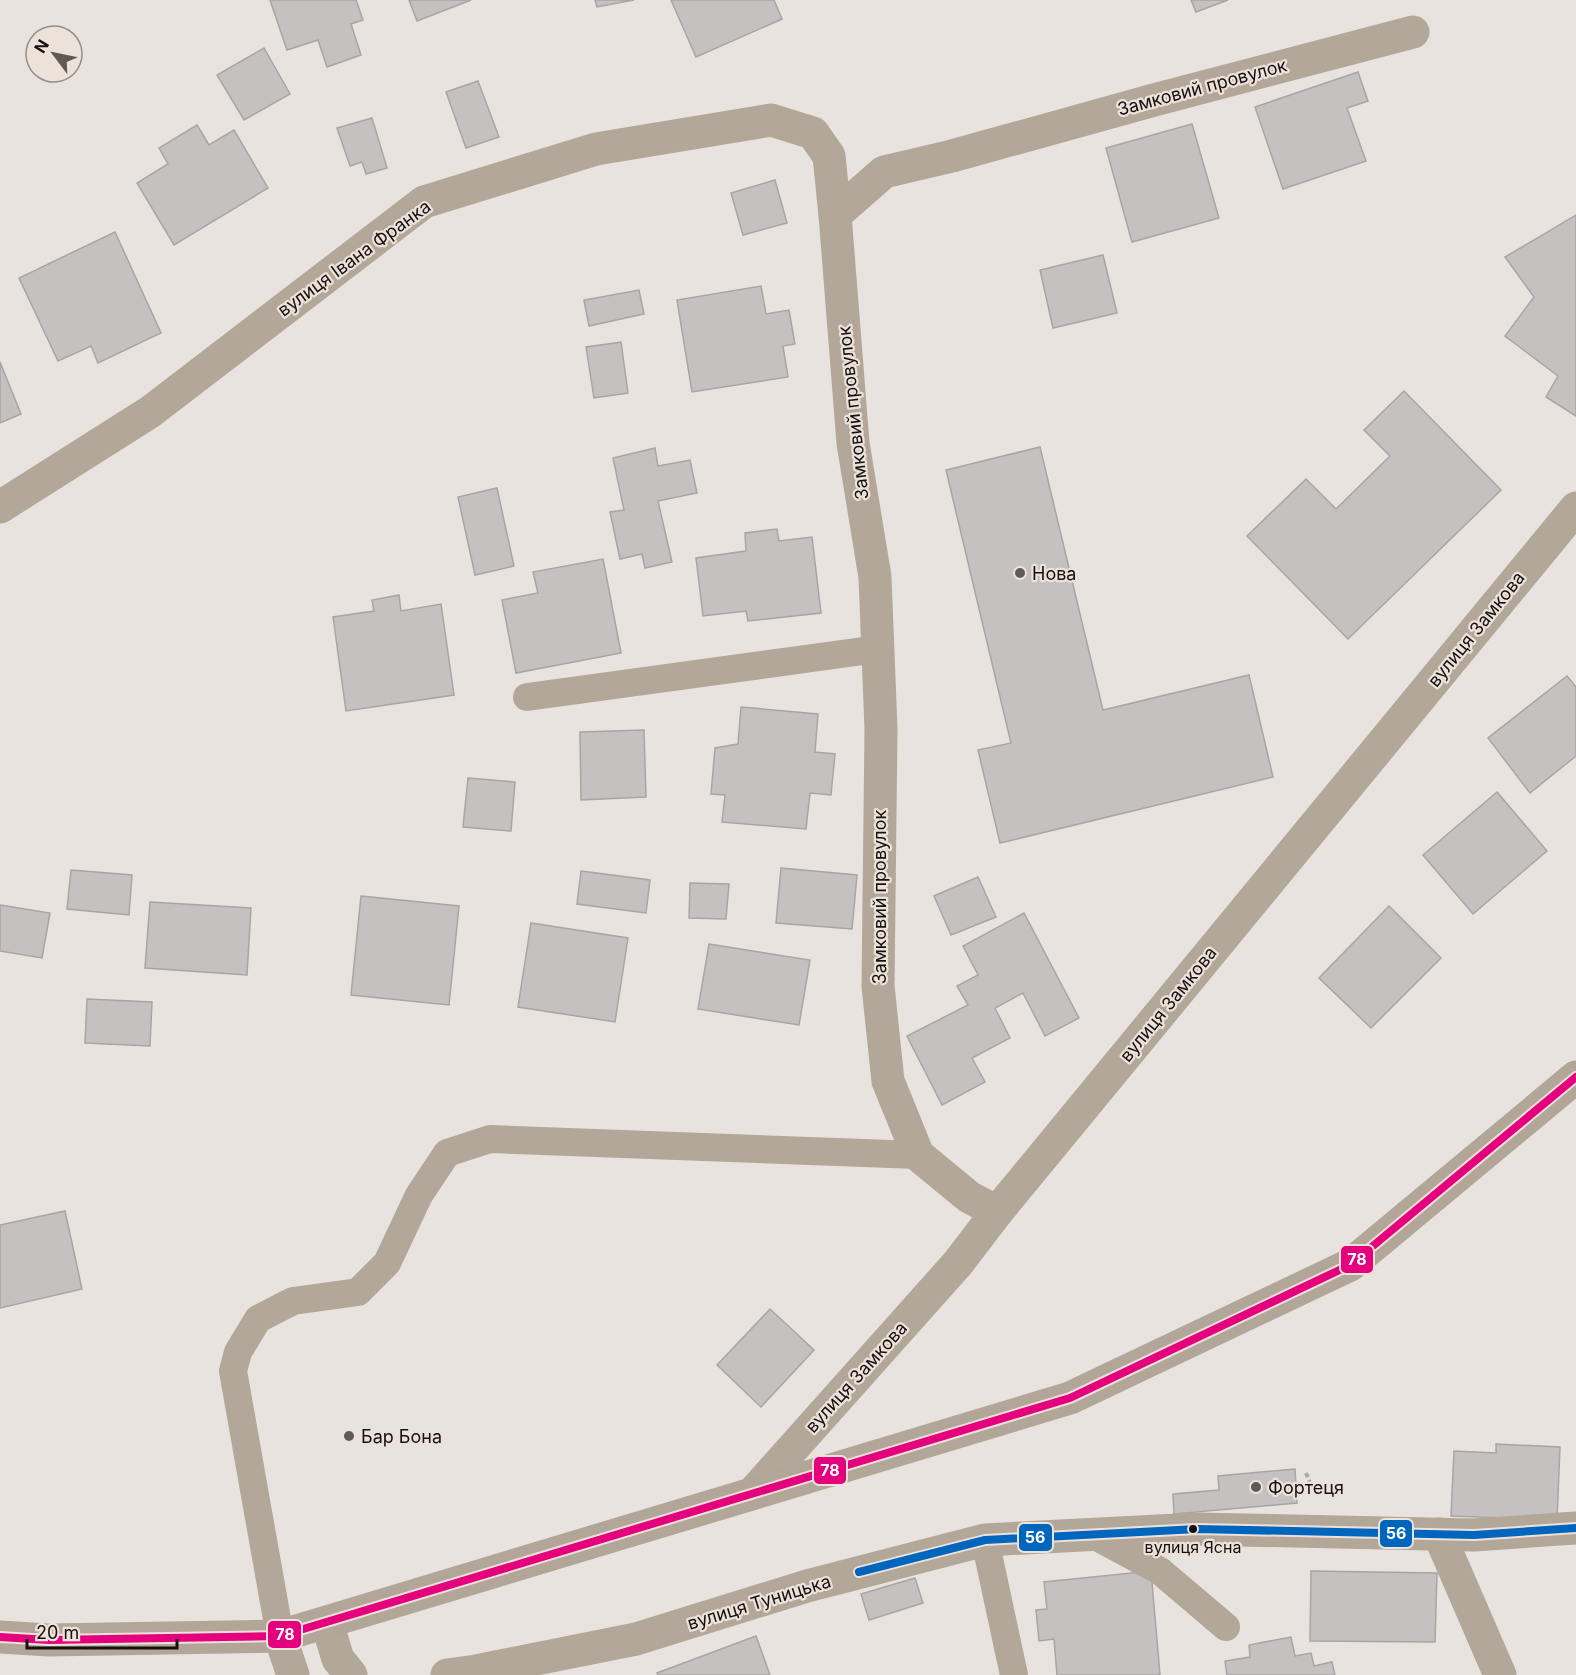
<svg xmlns="http://www.w3.org/2000/svg" width="1576" height="1675" viewBox="0 0 1576 1675" font-family="Inter,sans-serif">
<style>
.building{fill:#c5c1c0;stroke:#a9a5a4;stroke-width:1.5}
.lines{fill:none;stroke-linecap:round;stroke-linejoin:round}
.path{stroke:#b2aba2;stroke-width:4;stroke-dasharray:4.5 3;stroke-linecap:butt}
.lane{stroke:#b2a798;stroke-width:28}
.street{stroke:#b2a798;stroke-width:33}
.secondary{stroke:#b1a698;stroke-width:33}
.bus-1-casing{stroke:#ece2da;stroke-width:12}
.bus-2-casing{stroke:#ece2da;stroke-width:12}
.bus-1{stroke:#0065bd;stroke-width:8}
.bus-2{stroke:#e5007d;stroke-width:8}
.poi-dot{fill:#5f5a57;stroke:#ece2da;stroke-width:2}
.bus-dot{fill:#15110f;stroke:#ece2da;stroke-width:2}
.labels{text-anchor:middle;dominant-baseline:central;stroke-width:4.5;stroke-linejoin:round;paint-order:stroke}
.bus-label{font-size:16px;fill:#15110f;stroke:#ece2da}
.street-label{font-size:18px;fill:#15110f;stroke:#ece2da}
.poi-label{font-size:18px;fill:#15110f;stroke:#ece2da;text-anchor:start}
.line-badge{stroke:#ece2da;stroke-width:2}
.badge-label{font-size:16px;text-anchor:middle;font-weight:bold;fill:#fff}
</style>
<rect width="100%" height="100%" fill="#e8e3de"/>
<!-- building -->
<g class="building">
<path d="M 270,0 L 356,0 L 363,20 L 351,24 L 361,55 L 327,67 L 318,40 L 287,50 Z"/>
<path d="M 409,0 L 471,0 L 417,21 Z"/>
<path d="M 595,0 L 634,0 L 597,7 Z"/>
<path d="M 671,0 L 774,0 L 782,19 L 696,57 Z"/>
<path d="M 1191,0 L 1228,0 L 1196,12 Z"/>
<path d="M 264,48 L 290,94 L 244,120 L 217,75 Z"/>
<path d="M 1358,72 L 1368,101 L 1347,108 L 1366,161 L 1283,189 L 1255,107 Z"/>
<path d="M 478,81 L 499,137 L 466,148 L 446,92 Z"/>
<path d="M 372,118 L 387,168 L 366,174 L 362,162 L 350,166 L 337,128 Z"/>
<path d="M 1192,124 L 1219,218 L 1132,242 L 1106,148 Z"/>
<path d="M 197,125 L 209,145 L 234,130 L 268,188 L 174,245 L 137,183 L 168,164 L 159,148 Z"/>
<path d="M 775,180 L 787,223 L 743,235 L 731,193 Z"/>
<path d="M 1576,215 L 1576,416 L 1546,397 L 1558,376 L 1505,336 L 1534,297 L 1505,257 Z"/>
<path d="M 115,232 L 161,333 L 98,363 L 91,346 L 58,361 L 19,278 Z"/>
<path d="M 1103,255 L 1117,313 L 1053,328 L 1040,270 Z"/>
<path d="M 761,286 L 766,314 L 789,310 L 795,344 L 783,346 L 788,377 L 692,392 L 677,300 Z"/>
<path d="M 639,290 L 644,314 L 589,326 L 584,300 Z"/>
<path d="M 621,342 L 628,393 L 594,398 L 586,347 Z"/>
<path d="M 0,362 L 21,414 L 0,423 Z"/>
<path d="M 1404,391 L 1501,490 L 1348,639 L 1247,536 L 1306,479 L 1336,509 L 1390,456 L 1364,430 Z"/>
<path d="M 1040,447 L 1103,710 L 1249,675 L 1273,777 L 1000,843 L 978,750 L 1011,743 L 946,470 Z"/>
<path d="M 655,448 L 658,466 L 690,460 L 697,493 L 658,501 L 672,562 L 645,568 L 642,554 L 620,559 L 610,512 L 624,510 L 613,458 Z"/>
<path d="M 497,488 L 514,566 L 475,575 L 458,497 Z"/>
<path d="M 777,529 L 779,541 L 812,537 L 821,613 L 748,621 L 746,611 L 703,616 L 696,558 L 746,551 L 745,533 Z"/>
<path d="M 603,559 L 621,653 L 516,673 L 502,600 L 538,593 L 533,572 Z"/>
<path d="M 399,595 L 401,611 L 441,604 L 454,695 L 346,711 L 333,617 L 374,611 L 372,600 Z"/>
<path d="M 1567,676 L 1576,687 L 1576,756 L 1530,793 L 1488,738 Z"/>
<path d="M 741,707 L 818,714 L 815,752 L 835,754 L 831,795 L 810,793 L 806,829 L 722,822 L 725,795 L 711,794 L 715,748 L 738,744 Z"/>
<path d="M 644,730 L 646,797 L 581,800 L 580,732 Z"/>
<path d="M 468,778 L 515,782 L 511,831 L 463,827 Z"/>
<path d="M 1497,792 L 1547,851 L 1473,914 L 1423,855 Z"/>
<path d="M 781,868 L 857,875 L 852,929 L 776,923 Z"/>
<path d="M 71,870 L 132,875 L 129,915 L 67,909 Z"/>
<path d="M 581,871 L 650,880 L 646,913 L 577,904 Z"/>
<path d="M 978,877 L 996,917 L 951,935 L 934,896 Z"/>
<path d="M 690,883 L 729,884 L 726,919 L 689,918 Z"/>
<path d="M 361,896 L 459,906 L 449,1005 L 351,995 Z"/>
<path d="M 150,902 L 251,908 L 247,975 L 145,968 Z"/>
<path d="M 0,905 L 50,913 L 42,958 L 0,951 Z"/>
<path d="M 1389,906 L 1441,958 L 1371,1028 L 1319,978 Z"/>
<path d="M 1024,913 L 1079,1018 L 1045,1036 L 1023,993 L 995,1008 L 1010,1038 L 972,1058 L 985,1082 L 942,1105 L 907,1036 L 968,1005 L 957,986 L 978,975 L 963,946 Z"/>
<path d="M 531,923 L 628,938 L 615,1022 L 518,1007 Z"/>
<path d="M 709,944 L 810,960 L 799,1025 L 698,1009 Z"/>
<path d="M 87,999 L 152,1002 L 150,1046 L 85,1043 Z"/>
<path d="M 65,1211 L 82,1289 L 0,1308 L 0,1225 Z"/>
<path d="M 770,1309 L 814,1350 L 761,1407 L 717,1365 Z"/>
<path d="M 1496,1444 L 1560,1447 L 1557,1520 L 1451,1516 L 1454,1451 L 1496,1453 Z"/>
<path d="M 1295,1469 L 1297,1503 L 1174,1514 L 1173,1494 L 1219,1490 L 1218,1476 Z"/>
<path d="M 1151,1571 L 1160,1675 L 1057,1675 L 1054,1639 L 1039,1641 L 1036,1610 L 1047,1609 L 1044,1582 Z"/>
<path d="M 1311,1571 L 1437,1573 L 1435,1642 L 1310,1641 Z"/>
<path d="M 915,1578 L 923,1603 L 869,1620 L 861,1594 Z"/>
<path d="M 756,1636 L 770,1675 L 658,1675 L 657,1673 Z"/>
<path d="M 1291,1637 L 1295,1656 L 1311,1653 L 1314,1666 L 1332,1662 L 1335,1675 L 1227,1675 L 1225,1661 L 1250,1657 L 1249,1645 Z"/>
</g>
<g class="lines">
<!-- path -->
<path class="path" d="M 1306,1473 L 1312,1488"/>
<!-- lane -->
<g class="lane">
<path d="M 527,697 L 878,649"/>
<path d="M 1093,1535 L 1160,1571 L 1226,1627"/>
<path d="M 985,1540 L 1014,1675"/>
<path d="M 280,1636 L 233,1371 L 238,1352 L 258,1319 L 293,1301 L 358,1292 L 387,1263 L 419,1195 L 447,1153 L 490,1139 L 918,1155"/>
</g>
<!-- street -->
<g class="street">
<path d="M 0,507 L 150,412 L 424,202 L 596,149 L 771,120 L 813,133 L 829,156 L 835,215"/>
<path d="M 997,1212 L 969,1197 L 918,1155 L 888,1081 L 878,986 L 881,729 L 875,577 L 853,443 L 835,215 L 884,172 L 952,156 L 1154,100 L 1413,32"/>
<path d="M 752,1494 L 958,1263 L 997,1212 L 1576,508"/>
<path d="M 1439,1534 L 1500,1675"/>
<path d="M 327,1623 L 338,1659 L 351,1675"/>
<path d="M 280,1636 L 293,1675"/>
<path d="M 447,1675 L 476,1671 L 636,1639 L 807,1586 L 985,1540 L 1197,1529 L 1474,1535 L 1576,1528"/>
</g>
<!-- secondary -->
<path class="secondary" d="M 0,1637 L 49,1640 L 280,1636 L 1070,1398 L 1350,1265 L 1576,1077"/>
<!-- bus-1 casing -->
<g class="bus-1-casing">
<path id="bus-1" d="M 859,1572 L 985,1540 L 1197,1529 L 1474,1535 L 1576,1528"/>
</g>
<!-- bus-2 casing -->
<g class="bus-2-casing">
<path id="bus-2" d="M 0,1637 L 49,1640 L 280,1636 L 1070,1398 L 1350,1265 L 1576,1077"/>
</g>
<!-- bus-1 -->
<use href="#bus-1" class="bus-1"/>
<!-- bus-2 -->
<use href="#bus-2" class="bus-2"/>
</g>
<!-- markers -->
<g class="poi-dot">
<circle cx="1020" cy="573" r="6"/>
<circle cx="349" cy="1436" r="6"/>
<circle cx="1256" cy="1487" r="6"/>
</g>
<circle class="bus-dot" cx="1193" cy="1529" r="5"/>
<g class="labels">
<!-- bus labels -->
<g class="bus-label">
<text x="1193" y="1547">вулиця Ясна</text>
</g>
<!-- street labels -->
<g class="street-label">
<text transform="translate(1202 87) rotate(-15)">Замковий провулок</text>
<text transform="translate(354 258) rotate(-36)">вулиця Івана Франка</text>
<text transform="translate(853 413) rotate(-96)">Замковий провулок</text>
<text transform="translate(1476 629) rotate(-51)">вулиця Замкова</text>
<text transform="translate(879 897) rotate(-90)">Замковий провулок</text>
<text transform="translate(1168 1004) rotate(-51)">вулиця Замкова</text>
<text transform="translate(856 1377) rotate(-48)">вулиця Замкова</text>
<text transform="translate(759 1602) rotate(-17)">вулиця Туницька</text>
</g>
<!-- poi labels -->
<g class="poi-label">
<text x="1032" y="573">Нова</text>
<text x="361" y="1436">Бар Бона</text>
<text x="1268" y="1487">Фортеця</text>
</g>
</g>
<g class="line-badge">
<rect x="1340" y="1245" width="34" height="29" rx="6" fill="#e5007d"/>
<rect x="813" y="1456" width="34" height="29" rx="6" fill="#e5007d"/>
<rect x="1379" y="1519" width="34" height="29" rx="6" fill="#0065bd"/>
<rect x="1018" y="1523" width="35" height="29" rx="6" fill="#0065bd"/>
<rect x="267" y="1620" width="35" height="29" rx="6" fill="#e5007d"/>
</g>
<g class="badge-label">
<text x="1357" y="1265">78</text>
<text x="830" y="1476">78</text>
<text x="1396" y="1539">56</text>
<text x="1035" y="1543">56</text>
<text x="285" y="1640">78</text>
</g>
<!-- north arrow -->
<g transform="translate(54 54) rotate(302)"><circle r="28" fill="#ece2da" stroke="#968e89" stroke-width="1.5"/>
<path d="M0-4.5L10 22L0 15L-10 22Z" fill="#5f5a57"/>
<text y="-9" font-size="16" font-weight="bold" text-anchor="middle" fill="#15110f">N</text>
</g>
<!-- scale -->
<path d="M27 1639v9h150v-9" fill="none" stroke="#15110f" stroke-width="3"/>
<text x="36" y="1639" font-size="18" fill="#15110f" stroke="#ece2da" stroke-width="4.5" paint-order="stroke">20 m</text>
</svg>
